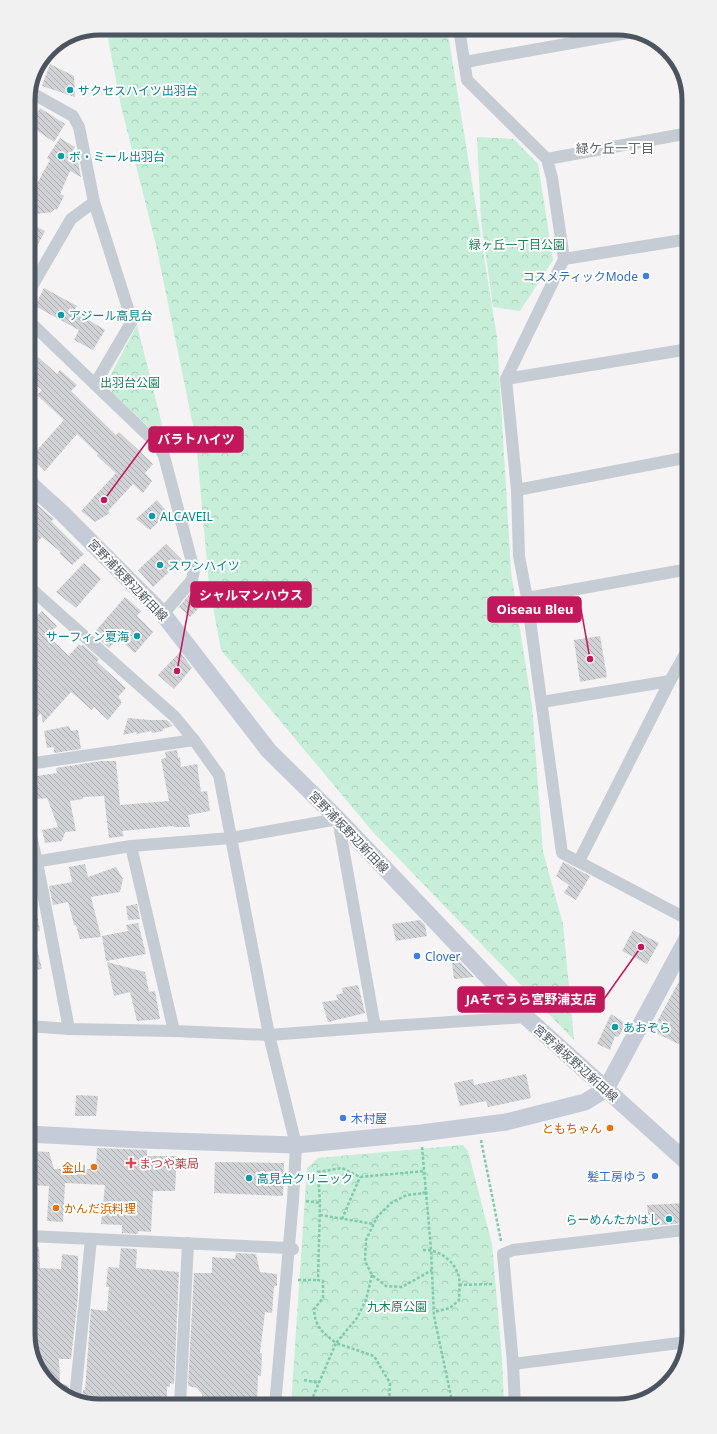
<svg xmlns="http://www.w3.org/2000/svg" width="717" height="1434" viewBox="0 0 717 1434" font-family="'Noto Sans','Noto Sans JP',sans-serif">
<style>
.forest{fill:url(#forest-crowns)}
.building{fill:url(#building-back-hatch)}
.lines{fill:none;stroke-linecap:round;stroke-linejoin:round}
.path{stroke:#7fcaac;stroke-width:2.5;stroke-dasharray:3 2;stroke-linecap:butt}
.street{stroke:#c5ccd3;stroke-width:12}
.secondary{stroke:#c5ccd7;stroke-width:17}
.culture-dot{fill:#0f9aa8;stroke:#fff;stroke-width:1.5}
.shop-dot{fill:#3f7fe0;stroke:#fff;stroke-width:1.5}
.food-dot{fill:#e8710a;stroke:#fff;stroke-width:1.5}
.health-dot{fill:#e0444e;stroke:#fff;stroke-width:1.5}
.labels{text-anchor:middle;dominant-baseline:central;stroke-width:4;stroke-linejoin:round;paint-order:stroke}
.culture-label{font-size:12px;fill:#0d838f;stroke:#fff;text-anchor:start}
.park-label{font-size:12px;fill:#1e7f56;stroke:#fff}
.shop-label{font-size:12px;fill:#366cbe;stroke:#fff;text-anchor:end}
.street-label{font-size:12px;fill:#4b545f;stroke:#fff}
.food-label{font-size:12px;fill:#c56008;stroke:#fff;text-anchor:end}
.health-label{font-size:12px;fill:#be3a42;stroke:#fff;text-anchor:start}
.neighbourhood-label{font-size:13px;fill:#5f6267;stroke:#fff}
.rim{fill:none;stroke:#4b545f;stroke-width:5}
.leader{fill:none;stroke:#c2185b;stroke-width:1.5}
.callout-dot{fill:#c2185b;stroke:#fff;stroke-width:1.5}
.callout{fill:#c2185b;stroke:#c2185b;stroke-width:1.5}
.callout-label{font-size:13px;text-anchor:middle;font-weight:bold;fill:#fff}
</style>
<defs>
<pattern id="forest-crowns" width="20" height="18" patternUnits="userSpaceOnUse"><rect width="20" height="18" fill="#c6eed9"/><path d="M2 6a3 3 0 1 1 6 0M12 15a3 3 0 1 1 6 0" fill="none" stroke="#accebd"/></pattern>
<pattern id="building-back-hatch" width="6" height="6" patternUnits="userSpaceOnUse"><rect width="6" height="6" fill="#d0d2d6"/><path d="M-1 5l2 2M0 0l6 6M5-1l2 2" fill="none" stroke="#abadb1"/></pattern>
</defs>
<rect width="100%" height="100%" fill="#f5f3f3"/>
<!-- forest -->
<g class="forest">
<path d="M 106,28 L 447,28 L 497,337 L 511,572 L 532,706 L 543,852 L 563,924 L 574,1040 L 373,832 L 221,650 L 209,585 L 196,440 L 156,245 L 121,106 Z"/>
<path d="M 477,137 L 514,139 L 538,164 L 553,260 L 520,311 L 493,307 L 481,220 Z"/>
<path d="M 137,325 L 167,444 L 112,393 L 108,380 Z"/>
<path d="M 463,1145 L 468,1151 L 492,1244 L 502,1359 L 504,1406 L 291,1406 L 307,1168 L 318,1158 Z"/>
</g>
<!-- building -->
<g class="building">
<path d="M 50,64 L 74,76 L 75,97 L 42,86 Z"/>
<path d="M 40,108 L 65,124 L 54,142 L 30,126 Z"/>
<path d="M 60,138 L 75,147 L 72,153 L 74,155 L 72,158 L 78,162 L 81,177 L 70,171 L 60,194 L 64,196 L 57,210 L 55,209 L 52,212 L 28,215 L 28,200 L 50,160 L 47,158 Z"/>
<path d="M 28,222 L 45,231 L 28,263 Z"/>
<path d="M 44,288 L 77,306 L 74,311 L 105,330 L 93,350 L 74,340 L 79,330 L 35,306 Z"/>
<path d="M 38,357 L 57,374 L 60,370 L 77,385 L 71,391 L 116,435 L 119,432 L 153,464 L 145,473 L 152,481 L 143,493 L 133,484 L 108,511 L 110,513 L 95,522 L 81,511 L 116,473 L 97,456 L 98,454 L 77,434 L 45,471 L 31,457 L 64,420 L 37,395 L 42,390 L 28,378 L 28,370 Z"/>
<path d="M 28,497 L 54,519 L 51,521 L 84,554 L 72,565 L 59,553 L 61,552 L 42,537 L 28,552 Z"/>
<path d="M 157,500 L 168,513 L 150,530 L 136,519 Z"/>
<path d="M 166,544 L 182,560 L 153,587 L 138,570 Z"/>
<path d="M 84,563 L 101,579 L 76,608 L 56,592 Z"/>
<path d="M 194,589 L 206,601 L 190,617 L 179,607 Z"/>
<path d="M 125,597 L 141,611 L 137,616 L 153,632 L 135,653 L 118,638 L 109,648 L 93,634 Z"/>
<path d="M 42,611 L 57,626 L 48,636 L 69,656 L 79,644 L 81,646 L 83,645 L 99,659 L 97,662 L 126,688 L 118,697 L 121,700 L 121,704 L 108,720 L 94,707 L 92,710 L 71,692 L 43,723 L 41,713 L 28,727 L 28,624 Z"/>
<path d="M 600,636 L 607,677 L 580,682 L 574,640 Z"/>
<path d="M 180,652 L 192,668 L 174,689 L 158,675 Z"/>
<path d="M 128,718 L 150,720 L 167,720 L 173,726 L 163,729 L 163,731 L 152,733 L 151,731 L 137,734 L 136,732 L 123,735 Z"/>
<path d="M 69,726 L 71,731 L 78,730 L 81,749 L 54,753 L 54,747 L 47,748 L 44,731 Z"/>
<path d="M 177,750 L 178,758 L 180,757 L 181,767 L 197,764 L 201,792 L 207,791 L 210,811 L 188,815 L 190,827 L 174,827 L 173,826 L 122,831 L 124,836 L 109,838 L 104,796 L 83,797 L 83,799 L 70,801 L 76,831 L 65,832 L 62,841 L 45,843 L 42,830 L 58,827 L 47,798 L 37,799 L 36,785 L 38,785 L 37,776 L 57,773 L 56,768 L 101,761 L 116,761 L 120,805 L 169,801 L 161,759 L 166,758 L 165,752 Z"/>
<path d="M 563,862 L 590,876 L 576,900 L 564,893 L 569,885 L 556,876 Z"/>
<path d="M 85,864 L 88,877 L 116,867 L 123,879 L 120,892 L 91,897 L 101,937 L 80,939 L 76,925 L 74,925 L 68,902 L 53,905 L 49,886 L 72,882 L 69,867 Z"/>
<path d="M 35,889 L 38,907 L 36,907 L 40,931 L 33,932 L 42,969 L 28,971 L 28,891 Z"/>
<path d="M 137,904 L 140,919 L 128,920 L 126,906 Z"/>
<path d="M 420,920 L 425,925 L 427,936 L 396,941 L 392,924 Z"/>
<path d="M 138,923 L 146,954 L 106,961 L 102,936 L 128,931 L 126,925 Z"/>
<path d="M 633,930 L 659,943 L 647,964 L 622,951 Z"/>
<path d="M 107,962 L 145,972 L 149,992 L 155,991 L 160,1019 L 137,1021 L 130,992 L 114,996 Z"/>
<path d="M 460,962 L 474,977 L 454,979 L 452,963 Z"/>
<path d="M 689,963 L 689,1049 L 652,1031 Z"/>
<path d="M 358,985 L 365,1013 L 328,1022 L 322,1002 L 338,1000 L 336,995 L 343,993 L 342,988 Z"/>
<path d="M 611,1014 L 627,1024 L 618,1037 L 615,1036 L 610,1050 L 597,1044 Z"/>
<path d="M 526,1074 L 531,1098 L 488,1107 L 486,1101 L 460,1106 L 454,1083 L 473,1079 L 474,1085 Z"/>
<path d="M 76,1095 L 98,1096 L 96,1116 L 75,1116 Z"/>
<path d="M 97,1148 L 147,1150 L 147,1156 L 177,1156 L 175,1191 L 153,1191 L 151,1232 L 138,1231 L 138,1234 L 122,1233 L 122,1225 L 101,1224 L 105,1185 L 65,1183 L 63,1222 L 47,1221 L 49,1186 L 28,1185 L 28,1151 L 49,1152 L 54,1169 L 96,1169 Z"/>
<path d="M 215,1162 L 284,1163 L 283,1196 L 214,1193 Z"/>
<path d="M 687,1203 L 689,1223 L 683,1223 L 650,1226 L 647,1205 Z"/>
<path d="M 28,1246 L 39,1247 L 40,1268 L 61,1269 L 62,1254 L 78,1256 L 78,1296 L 71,1359 L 59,1359 L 60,1383 L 69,1386 L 68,1396 L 56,1391 L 33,1362 L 28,1334 Z"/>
<path d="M 121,1248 L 137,1249 L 136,1268 L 179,1272 L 174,1384 L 170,1383 L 170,1387 L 167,1386 L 167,1406 L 95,1406 L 82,1401 L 83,1390 L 85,1390 L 91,1309 L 107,1311 L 109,1287 L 106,1287 L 108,1267 L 119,1268 Z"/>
<path d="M 236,1253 L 256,1254 L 260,1272 L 277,1274 L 277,1286 L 274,1286 L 272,1313 L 265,1312 L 260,1353 L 262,1354 L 261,1376 L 258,1375 L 257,1406 L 203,1406 L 202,1394 L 197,1388 L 188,1386 L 194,1273 L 212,1273 L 212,1257 L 235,1259 Z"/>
</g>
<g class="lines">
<!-- path -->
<g class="path">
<path d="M 481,1140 L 501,1241"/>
<path d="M 422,1147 L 431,1249 L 434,1316 L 453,1406"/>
<path d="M 426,1193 L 407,1195 L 391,1203 L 377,1217 L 366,1240 L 365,1261 L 372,1275 L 386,1286 L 402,1287 L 432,1270"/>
<path d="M 306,1201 L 320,1203"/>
<path d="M 320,1215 L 374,1224"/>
<path d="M 342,1219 L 360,1177"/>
<path d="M 423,1250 C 439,1249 455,1261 459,1277 C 460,1284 459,1293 459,1300 L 450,1308 L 434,1312"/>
<path d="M 372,1275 L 366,1300 L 357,1318 L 336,1343 L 374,1356 L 390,1383 L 389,1406"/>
<path d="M 298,1280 L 318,1280"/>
<path d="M 459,1285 L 494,1284"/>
<path d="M 304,1380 L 319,1383"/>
<path d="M 309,1406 L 336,1343 C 322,1332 315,1327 314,1309 L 323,1298 L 323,1281 L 318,1280 L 320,1203 L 318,1172 L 342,1168 L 360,1177 L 425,1171"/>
</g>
<!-- street -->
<g class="street">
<path d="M 459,28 L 467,80 L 547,159 L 552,178 L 564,259 L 506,379 L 517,490 L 519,556 L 527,598 L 562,853 L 689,920"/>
<path d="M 43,62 L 51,47"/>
<path d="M 465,62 L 633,32"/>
<path d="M 30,92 L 73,116 L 79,127 L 94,202 L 132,321 L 95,384"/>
<path d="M 547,159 L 689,133"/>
<path d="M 564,259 L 689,239"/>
<path d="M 28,293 L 71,219 L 94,202"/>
<path d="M 28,320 L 159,446 L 164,456 L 194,570 L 192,580 L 163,614"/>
<path d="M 506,379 L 689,349"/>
<path d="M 517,490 L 689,457"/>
<path d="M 28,586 L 175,717 L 194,740 L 219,775 L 269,1035 L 296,1145 L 293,1200 L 275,1406"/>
<path d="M 527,598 L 689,569"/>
<path d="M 542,702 L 670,681"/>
<path d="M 28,764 L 194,740"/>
<path d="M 28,823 L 37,862 L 69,1029"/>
<path d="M 131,846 L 174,1031"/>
<path d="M 579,861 L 670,681 L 689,647"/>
<path d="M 28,863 L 131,846 L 231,838 L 338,819 L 375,1027"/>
<path d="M 28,1026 L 69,1029 L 174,1031 L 269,1035 L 375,1027 L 526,1017"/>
<path d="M 28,1236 L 289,1248 L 293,1249"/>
<path d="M 513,1364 L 687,1342"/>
<path d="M 75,1398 L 91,1239"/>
<path d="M 180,1406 L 188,1243"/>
<path d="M 515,1406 L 513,1364 L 503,1254 L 513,1250 L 684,1230 L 689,1268"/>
</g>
<!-- secondary -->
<g class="secondary">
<path d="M 28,482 L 62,513 L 163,614 L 269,751 L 338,819 L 526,1017 L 689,1164"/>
<path d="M 28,1134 L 141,1140 L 296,1145 L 421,1133 L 506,1122 L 585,1102 L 606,1089 L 689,935"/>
</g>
</g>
<!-- markers -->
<g class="culture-dot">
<circle cx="70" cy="90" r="4"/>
<circle cx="61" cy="156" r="4"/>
<circle cx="61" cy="315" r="4"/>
<circle cx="152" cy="516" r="4"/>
<circle cx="160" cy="565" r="4"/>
<circle cx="137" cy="636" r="4"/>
<circle cx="615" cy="1027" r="4"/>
<circle cx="249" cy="1178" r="4"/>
<circle cx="669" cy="1219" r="4"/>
</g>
<g class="shop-dot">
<circle cx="646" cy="276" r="4"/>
<circle cx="417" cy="956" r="4"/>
<circle cx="343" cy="1118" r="4"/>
<circle cx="655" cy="1176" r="4"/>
</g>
<g class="food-dot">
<circle cx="610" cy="1128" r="4"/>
<circle cx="94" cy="1167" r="4"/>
<circle cx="56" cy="1208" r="4"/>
</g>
<path class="health-dot" d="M129 1157h4v4h4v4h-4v4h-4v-4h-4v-4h4z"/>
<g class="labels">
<!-- culture labels -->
<g class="culture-label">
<text x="78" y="90">サクセスハイツ出羽台</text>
<text x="69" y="156">ボ・ミール出羽台</text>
<text x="69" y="315">アジール高見台</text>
<text x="160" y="516">ALCAVEIL</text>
<text x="168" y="565">スワンハイツ</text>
<text x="129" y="636" text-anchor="end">サーフィン夏海</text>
<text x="623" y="1027">あおぞら</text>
<text x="257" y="1178">高見台クリニック</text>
<text x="661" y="1219" text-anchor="end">らーめんたかはし</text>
</g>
<!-- park labels -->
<g class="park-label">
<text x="517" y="244">緑ヶ丘一丁目公園</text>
<text x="130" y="382">出羽台公園</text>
<text x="397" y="1306">九木原公園</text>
</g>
<!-- shop labels -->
<g class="shop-label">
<text x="638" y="276">コスメティックMode</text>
<text x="425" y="956" text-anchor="start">Clover</text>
<text x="351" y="1118" text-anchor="start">木村屋</text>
<text x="647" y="1176">髪工房ゆう</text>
</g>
<!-- street labels -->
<g class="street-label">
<text transform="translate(128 580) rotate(46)">宮野浦坂野辺新田線</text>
<text transform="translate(349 832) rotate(46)">宮野浦坂野辺新田線</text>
<text transform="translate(576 1063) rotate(42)">宮野浦坂野辺新田線</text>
</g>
<!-- food labels -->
<g class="food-label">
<text x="602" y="1128">ともちゃん</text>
<text x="86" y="1167">金山</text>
<text x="64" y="1208" text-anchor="start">かんだ浜料理</text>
</g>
<!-- health labels -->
<g class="health-label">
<text x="139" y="1163">まつや薬局</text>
</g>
<!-- neighbourhood labels -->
<g class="neighbourhood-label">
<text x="615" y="148">緑ケ丘一丁目</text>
</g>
</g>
<!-- crop -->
<path d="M0 0H717V1434H0ZM100 35H617A65 65 0 0 1 682 100V1334A65 65 0 0 1 617 1399H100A65 65 0 0 1 35 1334V100A65 65 0 0 1 100 35Z" fill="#f1f1f2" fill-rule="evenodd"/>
<path class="rim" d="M100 35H617A65 65 0 0 1 682 100V1334A65 65 0 0 1 617 1399H100A65 65 0 0 1 35 1334V100A65 65 0 0 1 100 35Z"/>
<!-- callouts -->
<path class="leader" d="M104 500L149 439M177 671L191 595M590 659L581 609M641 947L604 999"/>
<g class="callout-dot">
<circle cx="104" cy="500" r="4"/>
<circle cx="177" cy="671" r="4"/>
<circle cx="590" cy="659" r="4"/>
<circle cx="641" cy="947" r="4"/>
</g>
<g class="callout">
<rect x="149" y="427" width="94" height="25" rx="4"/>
<rect x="191" y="582" width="120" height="25" rx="4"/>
<rect x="488" y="597" width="93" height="25" rx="4"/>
<rect x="458" y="987" width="146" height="25" rx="4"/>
</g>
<g class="callout-label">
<text x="196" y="444">バラトハイツ</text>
<text x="251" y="600">シャルマンハウス</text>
<text x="535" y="614">Oiseau Bleu</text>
<text x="531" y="1004">JAそでうら宮野浦支店</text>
</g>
</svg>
